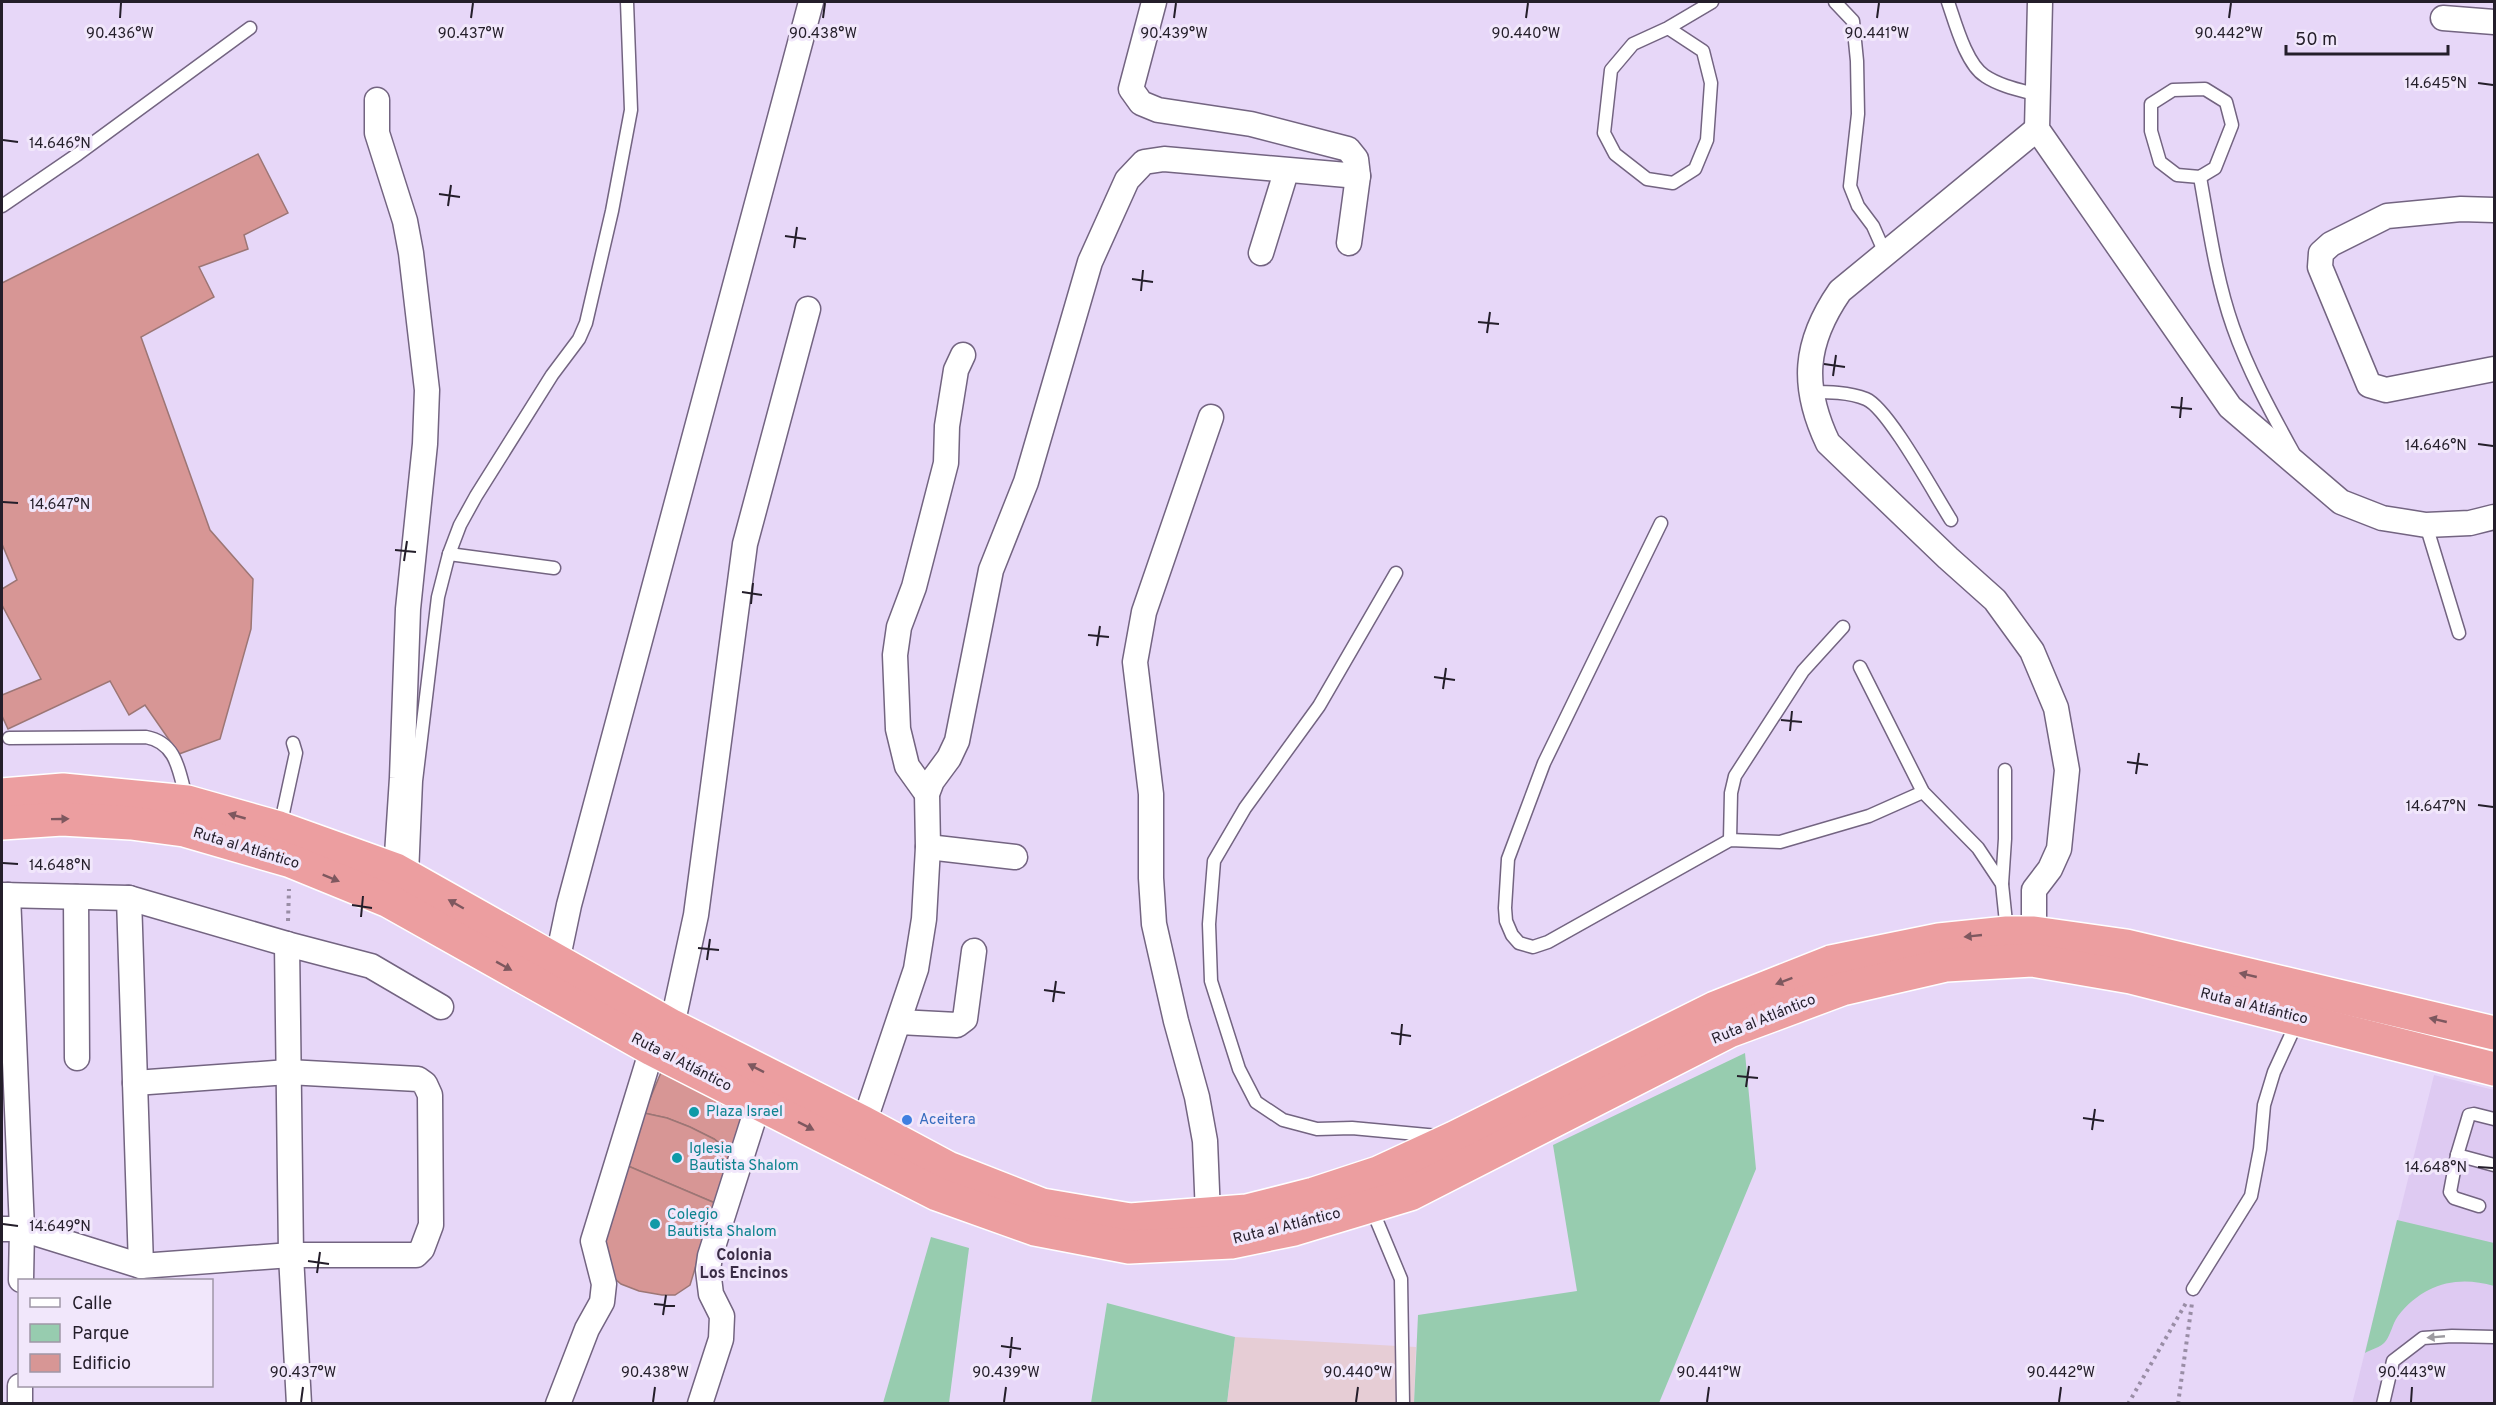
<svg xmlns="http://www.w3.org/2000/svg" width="2496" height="1405" viewBox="0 0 2496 1405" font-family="Overpass,sans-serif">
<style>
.industrial{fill:#e6cdd5}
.built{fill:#decaf2}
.green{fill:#97ccaf}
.building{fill:#d79695;stroke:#9c7675;stroke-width:1.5}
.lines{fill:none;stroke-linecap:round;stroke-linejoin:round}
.lane-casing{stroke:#736481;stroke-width:15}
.street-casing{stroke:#736481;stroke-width:27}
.highway-casing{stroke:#fff;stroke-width:36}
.path{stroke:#998da5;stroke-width:4;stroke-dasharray:3 4.5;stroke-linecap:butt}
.lane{stroke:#fff;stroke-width:12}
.street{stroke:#fff;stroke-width:24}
.highway{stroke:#ec9ea0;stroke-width:33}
.oneway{fill:#7e585f}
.oneway2{fill:#9c9a9f}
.ticks{fill:none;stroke:#241e2a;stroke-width:2}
.culture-dot{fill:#0f9aa8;stroke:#f1e7fb;stroke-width:2}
.shop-dot{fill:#3f7fe0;stroke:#f1e7fb;stroke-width:2}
.labels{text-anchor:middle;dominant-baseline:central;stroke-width:6;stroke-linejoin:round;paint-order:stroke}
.street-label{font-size:15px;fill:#241e2a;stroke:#f1e7fb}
.culture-label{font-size:15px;fill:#0d838f;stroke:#f1e7fb;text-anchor:start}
.shop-label{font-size:15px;fill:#366cbe;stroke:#f1e7fb;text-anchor:start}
.neighbourhood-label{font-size:16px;font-weight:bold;fill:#3a2c46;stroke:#f1e7fb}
.ticks-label{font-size:15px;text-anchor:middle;fill:#241e2a;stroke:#f1e7fb;stroke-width:6;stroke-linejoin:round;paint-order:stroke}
</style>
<rect width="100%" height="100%" fill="#e7d7f8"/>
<!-- industrial -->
<path class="industrial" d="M 1235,1337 L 1416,1347 L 1414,1403 L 1227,1404 Z"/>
<!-- built -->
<path class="built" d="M 2434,1075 L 2494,1090 L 2494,1403 L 2352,1404 Z"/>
<!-- green -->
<g class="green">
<path d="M 1745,1053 L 1756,1169 L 1659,1403 L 1414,1403 L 1418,1315 L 1577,1291 L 1553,1145 Z"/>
<path d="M 2397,1220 L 2494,1243 L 2494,1286 C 2457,1275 2423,1284 2398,1316 C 2392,1324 2391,1335 2385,1342 C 2381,1347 2370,1350 2365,1353 Z"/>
<path d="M 931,1237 L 969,1248 L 949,1403 L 883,1403 Z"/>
<path d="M 1107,1303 L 1235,1337 L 1227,1403 L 1091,1403 Z"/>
</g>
<!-- building -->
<g class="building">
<path d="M 258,154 L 288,213 L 244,235 L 248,249 L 199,267 L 214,297 L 141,337 L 210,530 L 253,579 L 251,629 L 220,739 L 179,754 L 145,705 L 129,715 L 110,681 L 8,729 L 2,716 L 2,695 L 41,679 L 2,605 L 2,589 L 17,580 L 2,544 L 2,283 Z"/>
<path d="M 662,1070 L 744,1111 L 732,1153 L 714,1139 L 690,1127 L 667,1118 L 644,1113 Z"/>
<path d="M 644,1113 L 667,1118 L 690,1127 L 714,1139 L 732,1153 L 715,1203 L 621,1163 Z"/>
<path d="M 621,1163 L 715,1203 L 690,1285 L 675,1295 L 662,1295 L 639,1291 L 621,1284 L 614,1278 L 599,1231 Z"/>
</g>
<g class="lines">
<!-- lane casing -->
<g class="lane-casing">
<g id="lane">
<path d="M 1835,2 L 1853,21 L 1857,61 L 1858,114 L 1850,186 L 1858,206 L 1873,226 L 1885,253"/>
<path d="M 1948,2 C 1955,22 1966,64 1985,76 C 2000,86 2020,90 2038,95"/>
<path d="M 1668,28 L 1703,51 L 1711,83 L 1707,140 L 1695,169 L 1673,183 L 1647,179 L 1615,154 L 1604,133 L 1611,70 L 1633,44 L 1668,28 L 1712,2"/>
<path d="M 2205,89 L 2226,102 L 2232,125 L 2215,168 L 2200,177 L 2177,175 L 2160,162 L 2151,131 L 2151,104 L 2173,90 Z"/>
<path d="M 2200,177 C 2209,227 2216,279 2233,327 C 2248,370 2271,412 2293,452"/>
<path d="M 2,206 L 78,154 L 250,28"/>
<path d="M 1810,392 C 1828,392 1849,392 1866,399 C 1888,408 1935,495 1951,520"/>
<path d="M 1661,523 L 1544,763 L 1508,859 L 1505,908 L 1506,921 L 1512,935 L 1519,943 L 1533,947 L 1548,942 L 1730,840 L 1780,842 L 1869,816 L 1923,792"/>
<path d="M 2426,525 L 2459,633"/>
<path d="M 449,554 L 554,568"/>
<path d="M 1396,573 L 1319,706 L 1245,808 L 1214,861 L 1209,924 L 1211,981 L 1239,1069 L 1256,1102 L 1283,1120 L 1317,1129 L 1352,1128 L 1438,1136"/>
<path d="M 1860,667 L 1923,792 L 1978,848 L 2002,884 L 2007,932"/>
<path d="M 9,738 L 146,737 C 178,743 179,773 187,801"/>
<path d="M 280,827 L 296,753 L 293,743"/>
<path d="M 1730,840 L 1731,793 L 1735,776 L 1803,671 L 1843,627"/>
<path d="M 412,875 L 416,781 L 438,597 L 449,554 L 460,525 L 476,496 L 552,375 L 579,339 L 586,323 L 612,211 L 631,110 L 627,2"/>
<path d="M 2002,884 L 2005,839 L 2005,770"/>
<path d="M 2457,1155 L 2494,1165"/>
<path d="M 2479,1206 L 2454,1198 L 2450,1192 L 2457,1155 L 2469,1115 L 2474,1114 L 2494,1119"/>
<path d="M 1371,1207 L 1401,1279 L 1403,1404"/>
<path d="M 2193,1289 L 2251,1196 L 2260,1149 L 2264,1105 L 2274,1072 L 2297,1022"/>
<path d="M 2383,1404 L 2393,1361 L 2423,1338 L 2452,1336 L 2494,1337"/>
</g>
</g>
<!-- street casing -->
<g class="street-casing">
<g id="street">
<path d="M 2040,2 L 2037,129 L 2230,407 L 2341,502 L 2382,518 L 2426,525 L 2470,523 L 2494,517"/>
<path d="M 2443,18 L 2494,22"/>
<path d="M 377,100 L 377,133 L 405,221 L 411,253 L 427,390 L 425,444 L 408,609 L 402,778 L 396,870"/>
<path d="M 2494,210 L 2461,209 L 2387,216 L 2331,244 L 2321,253 L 2320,267 L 2369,385 L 2386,390 L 2494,369"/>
<path d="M 1349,243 L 1358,176"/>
<path d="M 1261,253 L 1286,172"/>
<path d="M 927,794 L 907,766 L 898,729 L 895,655 L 899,627 L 914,587 L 946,463 L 947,426 L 956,370 L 963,355"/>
<path d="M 928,847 L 1015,857"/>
<path d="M 2,895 L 129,898 L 287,944 L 371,966 L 441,1007"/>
<path d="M 8,895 L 22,1229 L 21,1280"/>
<path d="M 76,897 L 77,1058"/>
<path d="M 129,898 L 141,1266"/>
<path d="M 2034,933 L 2034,890 L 2050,869 L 2059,849 L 2067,770 L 2056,708 L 2032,651 L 1995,600 L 1948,558 L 1828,443 C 1801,386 1804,343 1840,291 L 2037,129"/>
<path d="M 287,944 L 291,1255 L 299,1404"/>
<path d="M 557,962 L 569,905 L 811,2"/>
<path d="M 899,1022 L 957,1025 L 965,1019 L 974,951"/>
<path d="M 672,1026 L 696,915 L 745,544 L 808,309"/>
<path d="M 864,1123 L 916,969 L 924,919 L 928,847 L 927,794 L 932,781 L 949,758 L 957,741 L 991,570 L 1026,482 L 1090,262 L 1127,180 L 1144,162 L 1164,159 L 1358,176 L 1356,159 L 1348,149 L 1251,124 L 1158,110 L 1141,103 L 1131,89 L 1154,2"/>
<path d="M 1208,1215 L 1205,1141 L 1197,1097 L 1176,1021 L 1154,924 L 1151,878 L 1151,794 L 1135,662 L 1144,612 L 1211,417"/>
<path d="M 2,1229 L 22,1229 L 141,1266 L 291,1255 L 416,1255 L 422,1249 L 431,1225 L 430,1095 L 425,1084 L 418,1079 L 288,1072 L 135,1083"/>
<path d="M 20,1404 L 20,1386"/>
<path d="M 558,1404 L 587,1329 L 602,1302 L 604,1284 L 593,1241 L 652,1049"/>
<path d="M 700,1404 L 721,1339 L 722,1316 L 711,1294 L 708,1270 L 710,1256 L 759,1102"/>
</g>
</g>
<!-- highway casing -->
<g class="highway-casing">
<g id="highway">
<path d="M 2,795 L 63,790 L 187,802 L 279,828 L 396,870 L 672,1026 L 864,1123 L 948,1168 L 1042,1205 L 1130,1220 L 1247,1211 L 1314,1194 L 1378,1173 L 1454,1138 L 1715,1008 L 1831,962 L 1939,940 L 2007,933 L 2034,933 L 2126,946 L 2494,1033"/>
<path d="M 2,823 L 62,819 L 131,823 L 184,830 L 291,861 L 389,901 L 652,1049 L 937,1194 L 1035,1229 L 1129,1247 L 1231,1242 L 1294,1229 L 1410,1194 L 1729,1031 L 1842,989 L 1946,965 L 2032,960 L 2131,977 L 2494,1069"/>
</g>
</g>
<!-- path -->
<g class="path">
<path d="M 288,921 L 289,889"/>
<path d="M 2128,1404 L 2186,1303"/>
<path d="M 2178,1404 L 2192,1303"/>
</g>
<!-- lane -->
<use href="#lane" class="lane"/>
<!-- street -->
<use href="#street" class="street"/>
<!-- highway -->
<use href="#highway" class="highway"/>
</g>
<!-- one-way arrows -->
<defs><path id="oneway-solid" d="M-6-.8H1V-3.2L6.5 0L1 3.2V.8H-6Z" transform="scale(1.5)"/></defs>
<g class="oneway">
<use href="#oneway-solid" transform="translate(237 816) rotate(-164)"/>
<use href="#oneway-solid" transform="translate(60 819) rotate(-1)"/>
<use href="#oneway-solid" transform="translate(331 878) rotate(22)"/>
<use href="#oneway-solid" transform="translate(456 904) rotate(-150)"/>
<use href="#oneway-solid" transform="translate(1973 936) rotate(174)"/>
<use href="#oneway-solid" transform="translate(504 966) rotate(29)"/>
<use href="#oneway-solid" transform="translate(2248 975) rotate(-167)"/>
<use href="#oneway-solid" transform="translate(1784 981) rotate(159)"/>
<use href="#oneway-solid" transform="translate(2438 1020) rotate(-167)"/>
<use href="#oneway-solid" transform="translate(756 1068) rotate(-153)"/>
<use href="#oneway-solid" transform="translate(806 1126) rotate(27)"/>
</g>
<use class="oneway2" href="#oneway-solid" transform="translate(2436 1337) rotate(175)"/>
<!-- ticks -->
<path class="ticks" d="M 120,18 L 121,3M 471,18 L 473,3M 823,18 L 825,3M 1174,18 L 1176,3M 1526,18 L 1528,3M 1877,18 L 1879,3M 2229,18 L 2231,3M 2478,83 L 2493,85M 3,140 L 18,142M 439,194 L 460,197M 448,206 L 451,185M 785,236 L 806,239M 794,248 L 797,227M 1132,279 L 1153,282M 1141,291 L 1143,270M 1478,322 L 1499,324M 1487,333 L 1490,312M 1824,364 L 1845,367M 1833,376 L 1836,355M 2171,407 L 2192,409M 2180,418 L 2182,397M 2478,444 L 2493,446M 3,502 L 18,503M 395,550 L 416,552M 404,561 L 407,541M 742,592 L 762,595M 751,604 L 753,583M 1088,635 L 1109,637M 1097,646 L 1100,626M 1434,677 L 1455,680M 1443,689 L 1446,668M 1781,720 L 1802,722M 1790,731 L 1792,711M 2127,762 L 2148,765M 2136,774 L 2139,753M 2478,805 L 2493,807M 3,863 L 18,864M 352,905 L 372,908M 361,917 L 363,896M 698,948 L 719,950M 707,960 L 710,939M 1044,990 L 1065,993M 1053,1002 L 1056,981M 1391,1033 L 1411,1036M 1400,1045 L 1402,1024M 1737,1076 L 1758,1078M 1746,1087 L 1749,1066M 2083,1118 L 2104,1121M 2092,1130 L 2095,1109M 2478,1167 L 2493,1168M 3,1224 L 18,1226M 308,1261 L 329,1264M 317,1273 L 320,1252M 654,1304 L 675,1306M 663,1315 L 666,1295M 1001,1346 L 1021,1349M 1010,1358 L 1012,1337M 301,1402 L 303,1387M 653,1402 L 655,1387M 1004,1402 L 1006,1387M 1356,1402 L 1358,1387M 1707,1402 L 1709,1387M 2059,1402 L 2061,1387M 2411,1402 L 2412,1387"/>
<!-- markers -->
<g class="culture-dot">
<circle cx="694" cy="1112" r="6"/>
<circle cx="677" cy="1158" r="6"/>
<circle cx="655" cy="1224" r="6"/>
</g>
<circle class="shop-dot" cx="907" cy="1120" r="6"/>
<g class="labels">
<!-- street labels -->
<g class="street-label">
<text transform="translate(246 849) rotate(17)">Ruta al Atlántico</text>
<text transform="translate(2254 1007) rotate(14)">Ruta al Atlántico</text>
<text transform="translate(1764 1020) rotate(-22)">Ruta al Atlántico</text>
<text transform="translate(681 1063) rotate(27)">Ruta al Atlántico</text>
<text transform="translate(1287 1227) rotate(-14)">Ruta al Atlántico</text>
</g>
<!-- culture labels -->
<g class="culture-label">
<text x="706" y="1112">Plaza Israel</text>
<text x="689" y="1149">Iglesia<tspan x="689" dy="17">Bautista Shalom</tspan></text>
<text x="667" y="1215">Colegio<tspan x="667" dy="17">Bautista Shalom</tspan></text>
</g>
<!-- shop labels -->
<g class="shop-label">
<text x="919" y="1120">Aceitera</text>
</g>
<!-- neighbourhood labels -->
<g class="neighbourhood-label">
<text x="744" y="1256">Colonia<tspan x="744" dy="18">Los Encinos</tspan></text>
</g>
</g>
<g class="ticks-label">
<text x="120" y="38">90.436°W</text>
<text x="471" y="38">90.437°W</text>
<text x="823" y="38">90.438°W</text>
<text x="1174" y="38">90.439°W</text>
<text x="1526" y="38">90.440°W</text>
<text x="1877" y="38">90.441°W</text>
<text x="2229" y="38">90.442°W</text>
<text x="2436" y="88">14.645°N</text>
<text x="60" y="148">14.646°N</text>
<text x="2436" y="450">14.646°N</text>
<text x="60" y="509">14.647°N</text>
<text x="2436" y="811">14.647°N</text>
<text x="60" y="870">14.648°N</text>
<text x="2436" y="1172">14.648°N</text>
<text x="60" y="1231">14.649°N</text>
<text x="303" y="1377">90.437°W</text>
<text x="655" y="1377">90.438°W</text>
<text x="1006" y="1377">90.439°W</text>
<text x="1358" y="1377">90.440°W</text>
<text x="1709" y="1377">90.441°W</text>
<text x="2061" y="1377">90.442°W</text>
<text x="2412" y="1377">90.443°W</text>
</g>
<!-- border -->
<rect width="2496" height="1405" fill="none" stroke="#241e2a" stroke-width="6"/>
<!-- legend -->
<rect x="18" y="1279" width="195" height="108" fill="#f1e7fb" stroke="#9f97a7" stroke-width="1.5"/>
<rect x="30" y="1298" width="30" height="9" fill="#ffffff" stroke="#9f97a7" stroke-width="1.5"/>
<text x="72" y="1309" font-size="18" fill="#241e2a">Calle</text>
<rect x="30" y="1324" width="30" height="18" fill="#97ccaf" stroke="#9f97a7" stroke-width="1.5"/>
<text x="72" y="1339" font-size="18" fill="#241e2a">Parque</text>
<rect x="30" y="1354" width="30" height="18" fill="#d79695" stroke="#9f97a7" stroke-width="1.5"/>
<text x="72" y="1369" font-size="18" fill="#241e2a">Edificio</text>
<!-- scale -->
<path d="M2286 45v9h162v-9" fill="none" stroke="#241e2a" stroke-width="3"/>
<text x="2295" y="45" font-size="18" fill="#241e2a" stroke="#f1e7fb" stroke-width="4.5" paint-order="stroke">50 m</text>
</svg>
